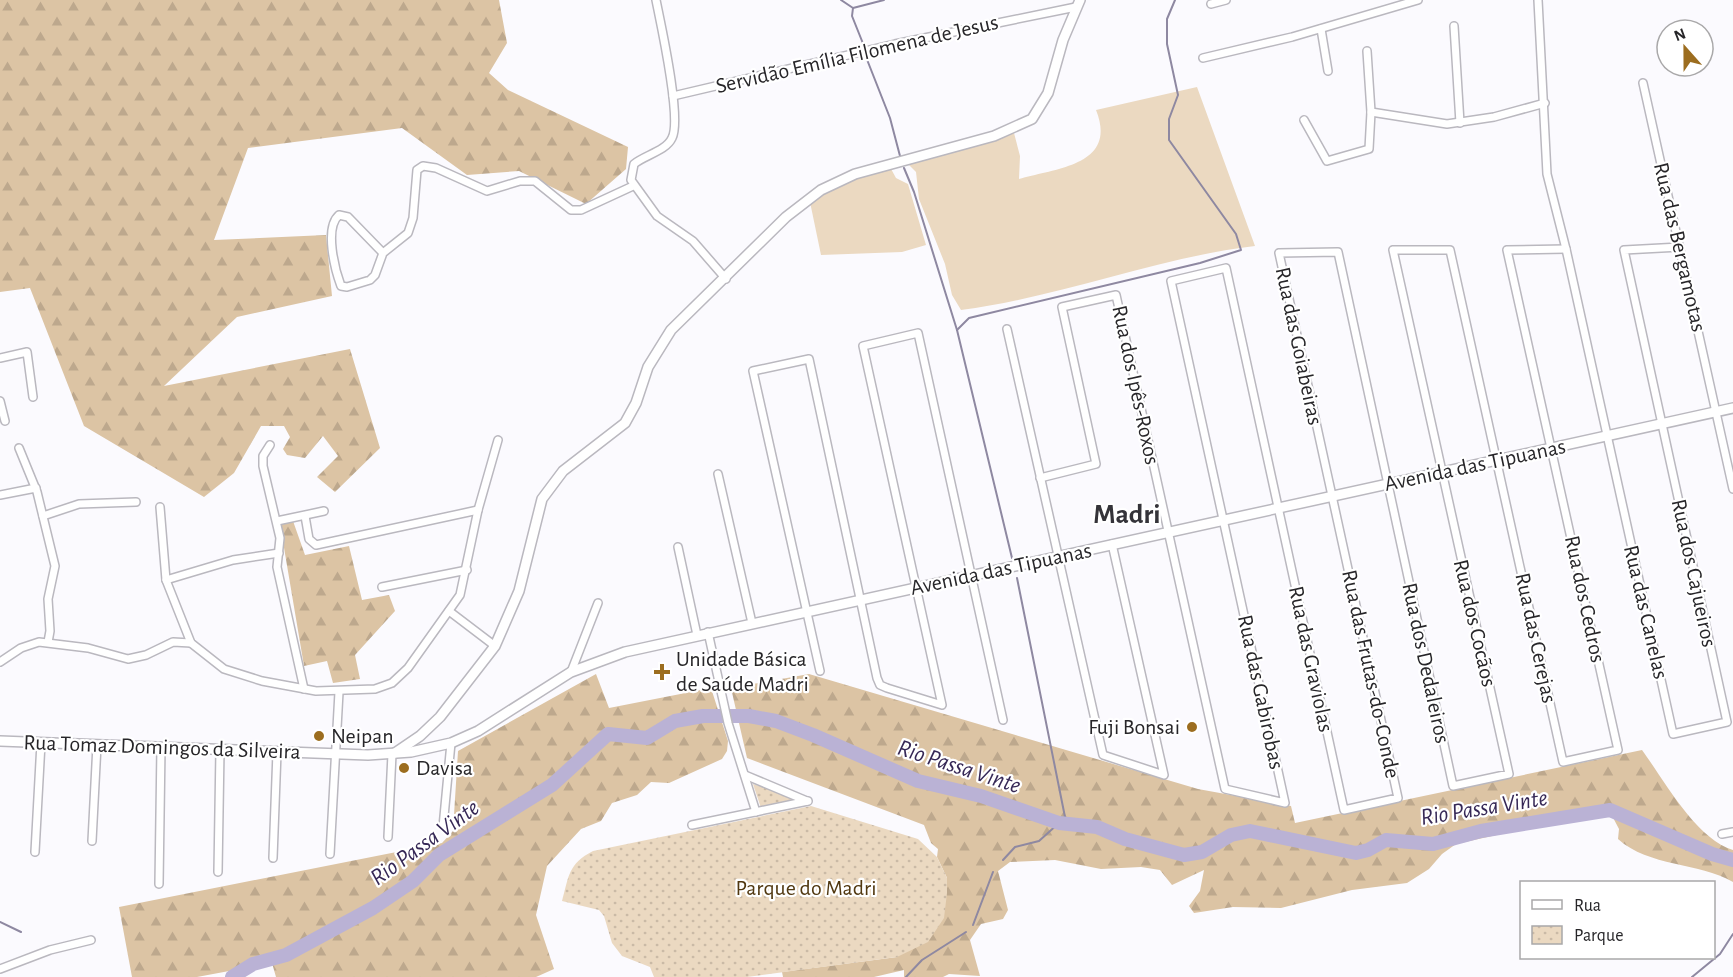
<svg xmlns="http://www.w3.org/2000/svg" width="1733" height="977" viewBox="0 0 1733 977" font-family="'Alegreya Sans',sans-serif">
<style>
.grass{fill:#ebd9c1}
.forest{fill:url(#forest-firs)}
.park{fill:url(#park-dots)}
.lines{fill:none;stroke-linecap:round;stroke-linejoin:round}
.stream{stroke:#8e88a1;stroke-width:2}
.river{stroke:#bab2d5;stroke-width:14}
.street-casing{stroke:#bab8bf;stroke-width:10}
.secondary-casing{stroke:#bab8bf;stroke-width:12}
.street{stroke:#fff;stroke-width:7}
.secondary{stroke:#fff;stroke-width:9}
.poi-dot{fill:#9c6d1f;stroke:#fff;stroke-width:2}
.labels{text-anchor:middle;dominant-baseline:central;stroke-width:4.5;stroke-linejoin:round;paint-order:stroke}
.street-label{font-size:22px;fill:#272629;stroke:#fff}
.poi-label{font-size:22px;fill:#272629;stroke:#fff;text-anchor:start}
.park-label{font-size:22px;fill:#513810;stroke:#fff}
.water-label{font-size:24px;font-style:italic;fill:#362856;stroke:#fff}
.district-label{font-size:28px;font-weight:bold;fill:#343339;stroke:#fff}
</style>
<defs>
<pattern id="forest-firs" width="22" height="20" patternUnits="userSpaceOnUse" patternTransform="scale(1.5)"><rect width="22" height="20" fill="#dcc4a4"/><path d="M5 1l3.5 6h-7zM16 11l3.5 6h-7z" fill="#bda88d"/></pattern>
<pattern id="park-dots" width="8" height="8" patternUnits="userSpaceOnUse" patternTransform="scale(1.5)"><rect width="8" height="8" fill="#ebd9c1"/><path d="M2 2h.1M6 6h.1" fill="none" stroke="#cabaa6" stroke-width="1.8" stroke-linecap="round"/></pattern>
</defs>
<rect width="100%" height="100%" fill="#fbfafe"/>
<!-- grass -->
<g class="grass">
<path d="M 1197,87 L 1255,246 C 1155,258 1061,297 961,310 L 952,295 L 945,264 L 919,199 L 916,172 L 908,164 L 1014,133 L 1020,156 L 1019,179 C 1057,168 1118,165 1096,110 Z"/>
<path d="M 890,167 L 896,178 L 908,184 L 926,245 L 902,252 L 821,255 L 810,202 C 832,183 863,175 890,167 Z"/>
</g>
<!-- forest -->
<g class="forest">
<path d="M 0,0 L 499,0 L 507,43 L 489,73 L 508,90 L 628,147 L 626,169 L 586,204 L 519,171 L 467,175 L 402,128 L 248,148 L 214,240 L 326,235 L 332,296 L 237,317 L 164,386 L 350,349 L 380,448 L 335,492 L 317,477 L 338,456 L 323,436 L 305,458 L 287,455 L 283,449 L 290,437 L 284,426 L 261,426 L 234,473 L 204,497 L 84,426 L 30,288 L 0,292 Z"/>
<path d="M 293,521 L 305,555 L 349,546 L 362,600 L 389,595 L 395,611 L 355,655 L 360,679 L 333,683 L 327,661 L 304,666 L 280,524 Z"/>
<path d="M 596,674 L 609,708 L 711,688 L 728,741 L 727,751 L 722,759 L 669,783 L 651,782 L 637,795 L 612,803 L 601,821 L 581,829 L 547,866 L 536,915 L 554,969 L 536,977 L 276,977 L 272,963 L 197,977 L 132,977 L 119,907 L 442,843 L 453,831 L 458,751 Z"/>
<path d="M 809,674 L 1198,789 L 1291,806 L 1295,823 L 1642,750 C 1664,780 1696,839 1733,850 L 1733,882 C 1698,862 1649,867 1618,839 L 1619,829 L 1609,810 L 1456,844 L 1442,854 L 1429,869 L 1407,883 L 1352,890 L 1281,908 L 1233,907 L 1194,913 L 1189,906 L 1200,891 L 1204,870 L 1172,885 L 1160,870 L 1141,867 L 1101,869 L 1055,860 L 1010,862 L 998,871 L 1008,910 L 1003,919 L 981,924 L 970,940 L 980,976 L 949,974 L 943,977 L 904,977 L 904,970 L 874,977 L 783,977 L 782,972 L 897,957 L 947,878 L 937,857 L 938,849 L 931,843 L 924,825 L 747,758 L 731,688 Z"/>
</g>
<!-- park -->
<g class="park">
<path d="M 753,784 L 790,796 L 794,801 L 761,808 Z"/>
<path d="M 811,806 L 918,839 L 937,857 L 947,878 L 947,893 L 944,918 L 928,942 L 897,957 L 747,977 L 654,977 L 650,967 L 622,956 L 612,943 L 604,916 L 599,910 L 562,901 C 569,876 568,864 593,851 Z"/>
</g>
<g class="lines">
<!-- stream -->
<g class="stream">
<path d="M 841,0 L 853,8"/>
<path d="M 853,8 L 852,16 L 864,46"/>
<path d="M 853,8 L 884,0"/>
<path d="M 866,57 L 890,118 L 900,156"/>
<path d="M 904,168 L 914,192 L 957,330 L 1012,558"/>
<path d="M 957,330 L 969,318 L 1200,263 L 1241,250 L 1236,234 L 1169,140 L 1169,119 L 1178,95 L 1167,44 L 1167,19 L 1175,0"/>
<path d="M 1017,578 L 1065,817 L 1069,824"/>
<path d="M 1003,860 L 1015,847 L 1039,841 L 1059,823"/>
<path d="M 0,922 L 21,932"/>
<path d="M 973,925 L 993,872"/>
<path d="M 906,977 L 922,960 L 966,932"/>
<path d="M 1692,977 L 1720,954 L 1733,934"/>
</g>
<!-- river -->
<path class="river" d="M 232,977 L 253,964 L 286,955 L 373,908 L 413,881 L 439,855 L 552,785 L 608,734 L 647,738 L 675,721 L 703,716 L 749,716 L 776,721 L 813,735 L 918,781 L 981,796 L 1059,823 L 1097,827 L 1125,839 L 1184,855 L 1202,852 L 1231,835 L 1250,831 L 1356,853 L 1368,850 L 1386,840 L 1433,844 L 1481,831 L 1610,810 L 1712,854 L 1733,860"/>
<!-- street casing -->
<g class="street-casing">
<g id="street">
<path d="M 656,0 C 661,25 682,119 672,138 C 666,151 645,155 634,164 L 631,180 L 657,216 L 693,241 L 726,279"/>
<path d="M 1538,0 L 1547,174 L 1566,249 L 1673,734 L 1727,722 L 1624,250 L 1680,247"/>
<path d="M 1211,4 L 1226,0"/>
<path d="M 1454,26 L 1460,123"/>
<path d="M 1321,29 L 1328,71"/>
<path d="M 1203,58 L 1292,37 L 1418,0"/>
<path d="M 1643,83 L 1733,489"/>
<path d="M 673,96 L 895,44 L 1076,7"/>
<path d="M 1371,112 L 1447,124 L 1494,117 L 1545,103"/>
<path d="M 1304,120 L 1327,161 L 1369,149 L 1371,112 L 1367,51"/>
<path d="M 383,253 L 348,217 L 339,215 C 324,228 335,270 341,286 L 347,287 L 370,280 L 375,275 L 383,253 L 408,233 L 413,218 L 417,170 L 423,166 L 436,168 L 487,191 L 520,181 L 535,181 L 571,210 L 581,210 L 633,186"/>
<path d="M 1007,329 L 1103,755 L 1164,775 L 1112,544"/>
<path d="M 0,358 L 27,352 L 33,397"/>
<path d="M 0,401 L 5,421"/>
<path d="M 270,445 L 263,456 L 263,466 L 280,538 L 277,567 L 304,689"/>
<path d="M 19,448 L 37,492 L 55,566 L 48,599 L 50,631 L 48,642"/>
<path d="M 718,474 L 752,623"/>
<path d="M 1040,478 L 1096,464 L 1062,307 L 1116,295 L 1225,789 L 1285,803 L 1171,281 L 1226,268 L 1344,810 L 1398,798 L 1279,253 L 1338,252 L 1453,786 L 1509,774 L 1393,250 L 1450,250 L 1563,762 L 1618,750 L 1507,250 L 1566,249"/>
<path d="M 0,495 L 36,488"/>
<path d="M 160,507 L 166,580 L 191,643 L 224,669 L 262,681 L 316,691 L 375,689 L 392,683 L 408,668 L 460,595 L 478,510 L 498,440"/>
<path d="M 43,516 L 79,504 L 136,502"/>
<path d="M 305,516 L 309,539 L 316,545 L 478,510"/>
<path d="M 277,521 L 324,511"/>
<path d="M 678,547 L 697,635"/>
<path d="M 166,580 L 233,560 L 279,553"/>
<path d="M 382,587 L 467,570"/>
<path d="M 449,611 L 495,646"/>
<path d="M 708,632 L 728,723 L 756,812"/>
<path d="M 0,662 L 21,648 L 39,642 L 88,648 L 128,659 L 146,655 L 173,642 L 191,643"/>
<path d="M 820,671 L 753,371 L 809,359 L 877,678 L 880,685 L 887,688 L 942,705 L 863,346 L 918,333 L 1003,720"/>
<path d="M 571,672 L 598,603"/>
<path d="M 745,775 L 807,801"/>
<path d="M 692,825 L 808,801"/>
<path d="M 443,827 L 451,743"/>
<path d="M 1722,834 L 1733,832"/>
<path d="M 388,837 L 392,754"/>
<path d="M 92,841 L 97,745"/>
<path d="M 35,852 L 41,743"/>
<path d="M 330,854 L 339,692"/>
<path d="M 273,858 L 277,752"/>
<path d="M 218,872 L 220,750"/>
<path d="M 159,884 L 161,747"/>
<path d="M 0,969 L 50,950 L 91,940"/>
</g>
</g>
<!-- secondary casing -->
<g class="secondary-casing">
<g id="secondary">
<path d="M 0,741 L 368,755 L 411,752 L 451,743 L 478,731 L 571,672 L 625,652 L 1733,408"/>
<path d="M 395,753 L 420,736 L 440,717 L 495,646 L 519,591 L 542,499 L 563,471 L 625,423 L 636,403 L 648,367 L 671,330 L 786,217 L 821,190 L 855,174 L 994,136 L 1032,119 L 1048,93 L 1063,40 L 1080,0"/>
</g>
</g>
<!-- street -->
<use href="#street" class="street"/>
<!-- secondary -->
<use href="#secondary" class="secondary"/>
</g>
<!-- markers -->
<g class="poi-dot">
<path d="M659 663h6v6h6v6h-6v6h-6v-6h-6v-6h6z"/>
<circle cx="1192" cy="727" r="6"/>
<circle cx="319" cy="736" r="6"/>
<circle cx="404" cy="768" r="6"/>
</g>
<g class="labels">
<!-- street labels -->
<g class="street-label">
<text transform="translate(857 54) rotate(-13)">Servidão Emília Filomena de Jesus</text>
<text transform="translate(1680 247) rotate(77)">Rua das Bergamotas</text>
<text transform="translate(1299 346) rotate(78)">Rua das Goiabeiras</text>
<text transform="translate(1136 385) rotate(78)">Rua dos Ipês-Roxos</text>
<text transform="translate(1475 465) rotate(-12)">Avenida das Tipuanas</text>
<text transform="translate(1001 569) rotate(-12)">Avenida das Tipuanas</text>
<text transform="translate(1694 573) rotate(78)">Rua dos Cajueiros</text>
<text transform="translate(1585 599) rotate(78)">Rua dos Cedros</text>
<text transform="translate(1646 612) rotate(77)">Rua das Canelas</text>
<text transform="translate(1475 623) rotate(77)">Rua dos Cocãos</text>
<text transform="translate(1536 638) rotate(78)">Rua das Cerejas</text>
<text transform="translate(1311 659) rotate(78)">Rua das Graviolas</text>
<text transform="translate(1426 663) rotate(78)">Rua dos Dedaleiros</text>
<text transform="translate(1371 674) rotate(78)">Rua das Frutas-do-Conde</text>
<text transform="translate(1261 692) rotate(78)">Rua das Gabirobas</text>
<text transform="translate(162 747) rotate(2)">Rua Tomaz Domingos da Silveira</text>
</g>
<!-- poi labels -->
<g class="poi-label">
<text x="676" y="659">Unidade Básica<tspan x="676" dy="25">de Saúde Madri</tspan></text>
<text x="1180" y="727" text-anchor="end">Fuji Bonsai</text>
<text x="331" y="736">Neipan</text>
<text x="416" y="768">Davisa</text>
</g>
<!-- park labels -->
<g class="park-label">
<text x="806" y="888">Parque do Madri</text>
</g>
<!-- water labels -->
<g class="water-label">
<text transform="translate(959 767) rotate(18)">Rio Passa Vinte</text>
<text transform="translate(1484 808) rotate(-9)">Rio Passa Vinte</text>
<text transform="translate(425 843) rotate(-36)">Rio Passa Vinte</text>
</g>
<!-- district labels -->
<g class="district-label">
<text x="1127" y="515">Madri</text>
</g>
</g>
<!-- legend -->
<rect x="1520" y="881" width="195" height="78" fill="#ffffff" stroke="#a9a8a9" stroke-width="1.5"/>
<rect x="1532" y="900" width="30" height="9" fill="#ffffff" stroke="#a9a8a9" stroke-width="1.5"/>
<text x="1574" y="911" font-size="18" fill="#272629">Rua</text>
<rect x="1532" y="926" width="30" height="18" fill="url(#park-dots)" stroke="#a9a8a9" stroke-width="1.5"/>
<text x="1574" y="941" font-size="18" fill="#272629">Parque</text>
<!-- north arrow -->
<g transform="translate(1685 48) rotate(339)"><circle r="28" fill="#ffffff" stroke="#a9a8a9" stroke-width="1.5"/>
<path d="M0-4.5L10 22L0 15L-10 22Z" fill="#9c6d1f"/>
<text y="-9" font-size="16" font-weight="bold" text-anchor="middle" fill="#272629">N</text>
</g>
</svg>
